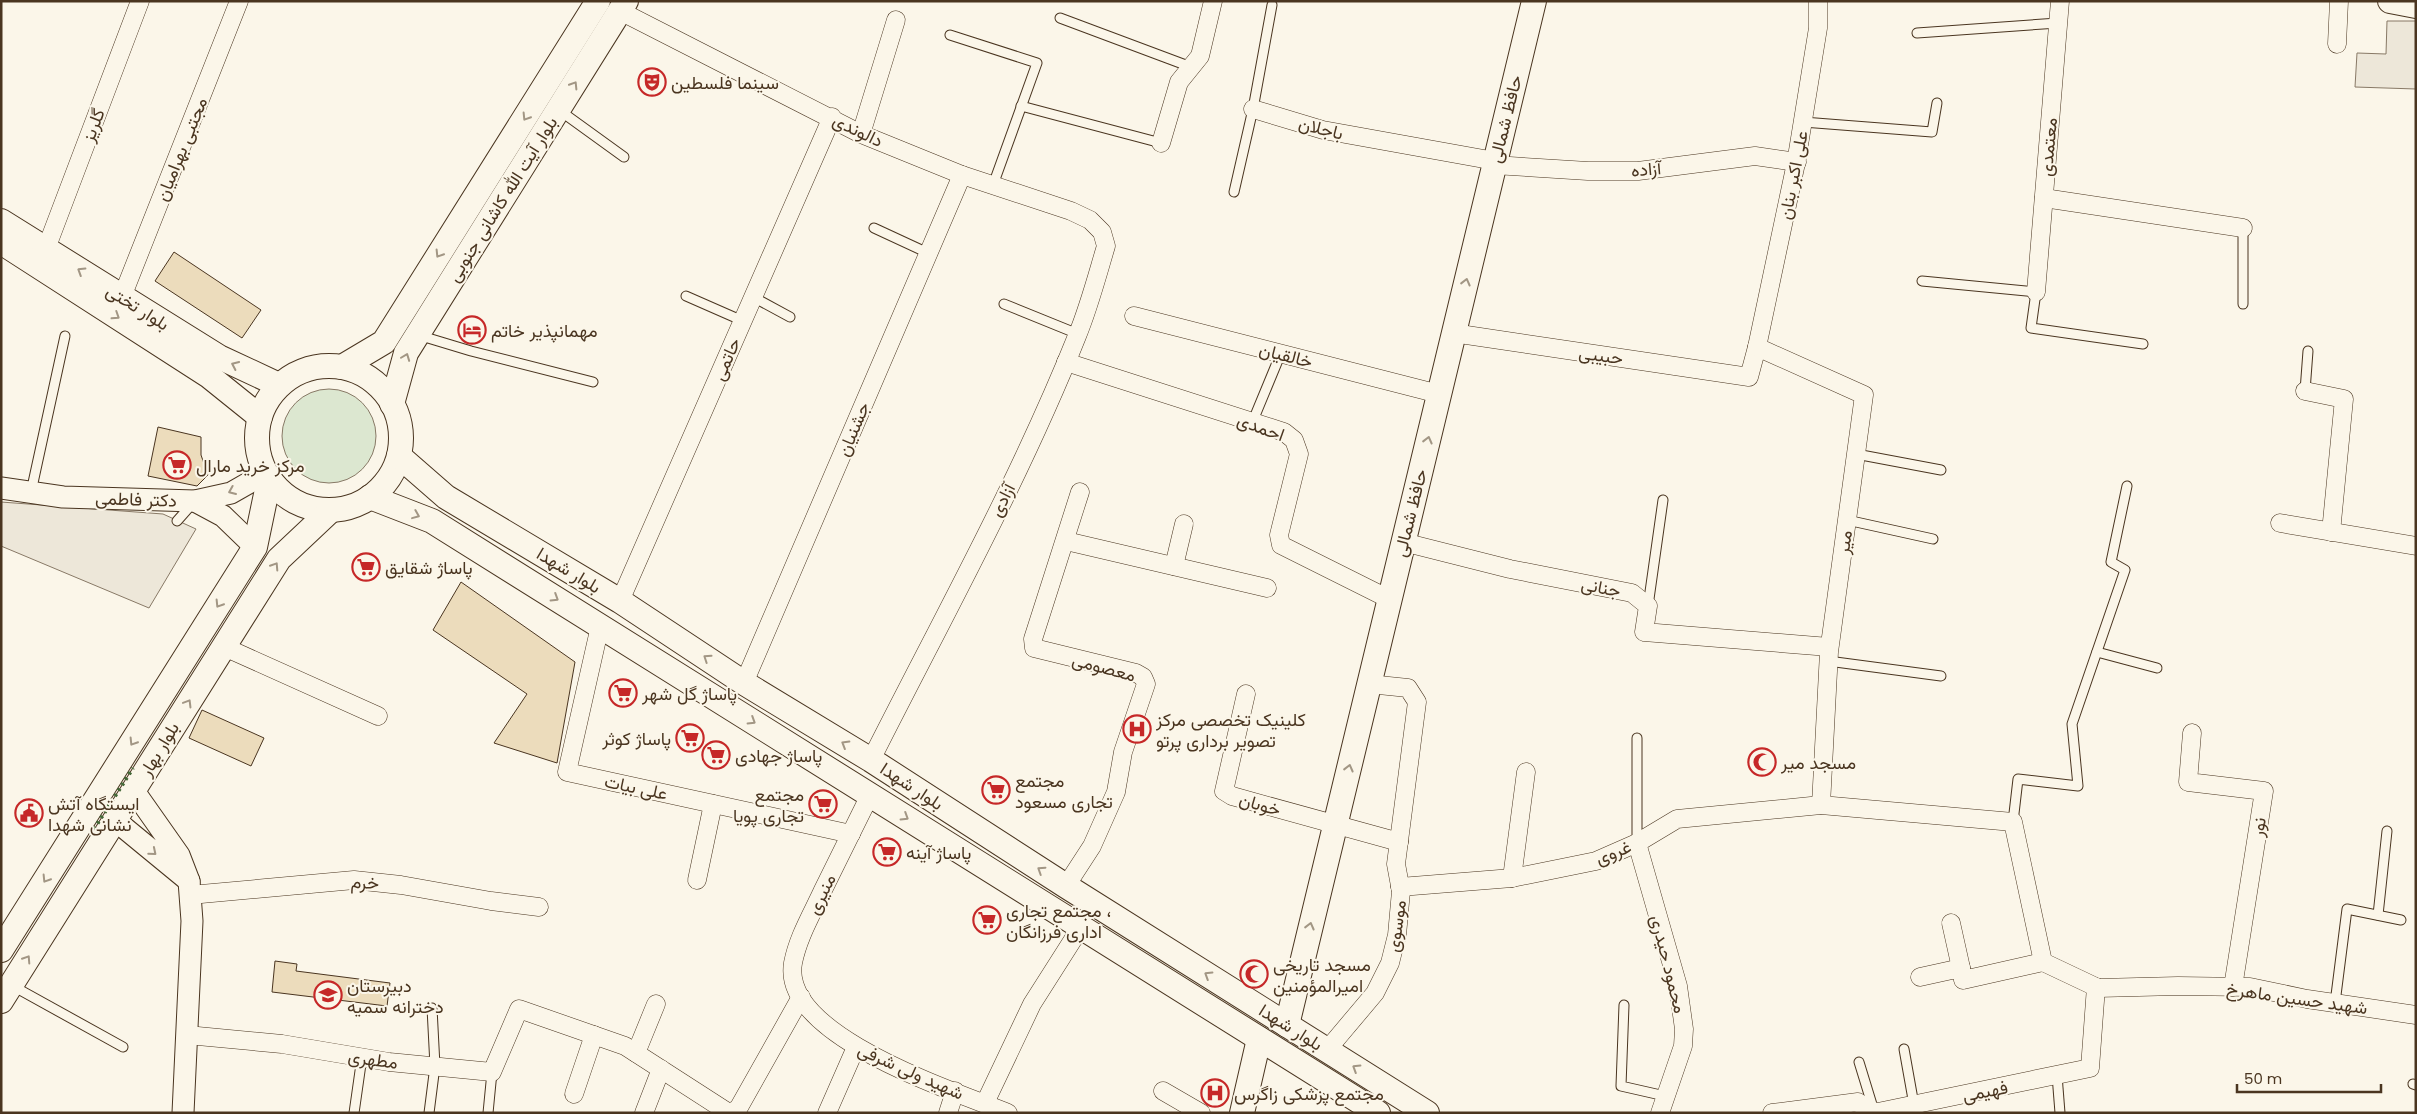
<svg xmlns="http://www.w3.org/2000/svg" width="2417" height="1114" viewBox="0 0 2417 1114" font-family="Poppins,Vazirmatn,sans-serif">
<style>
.green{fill:#dce7d0;stroke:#887966}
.parking{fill:#ede7d9;stroke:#887966}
.building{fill:#ecdcbc;stroke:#4a3520}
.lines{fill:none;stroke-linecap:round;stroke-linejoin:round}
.service-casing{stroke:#4a3520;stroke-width:11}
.minor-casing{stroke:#4a3520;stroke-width:19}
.tertiary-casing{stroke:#4a3520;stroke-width:23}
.secondary-casing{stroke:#4a3520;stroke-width:26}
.service{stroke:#fbf6e9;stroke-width:9}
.minor{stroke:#fbf6e9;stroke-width:18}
.tertiary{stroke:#fbf6e9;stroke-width:21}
.secondary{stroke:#fbf6e9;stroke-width:24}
.hedge{stroke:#436837;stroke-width:4;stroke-dasharray:2.5 4;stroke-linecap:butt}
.oneway{stroke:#a29684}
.labels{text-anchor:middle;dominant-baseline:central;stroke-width:4;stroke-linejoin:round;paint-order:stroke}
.poi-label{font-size:18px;fill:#4a3520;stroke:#fbf6e9;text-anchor:start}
.street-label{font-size:18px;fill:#4a3520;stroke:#fbf6e9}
</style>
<rect width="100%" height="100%" fill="#fbf6e9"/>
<!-- green -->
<circle class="green" cx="329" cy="436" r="47"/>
<!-- parking -->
<g class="parking">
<path d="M 2387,21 L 2416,21 L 2416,89 L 2355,87 L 2357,53 L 2386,54 Z"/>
<path d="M 1,502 L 163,514 L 196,529 L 149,608 L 1,546 Z"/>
</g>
<!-- building -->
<g class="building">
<path d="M 174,252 L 261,310 L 242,338 L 155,281 Z"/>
<path d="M 158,427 L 201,437 L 201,455 L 208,475 L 197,486 L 148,476 Z"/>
<path d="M 461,582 L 575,662 L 557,763 L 494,743 L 527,694 L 433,630 Z"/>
<path d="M 202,710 L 264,738 L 251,766 L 189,738 Z"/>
<path d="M 275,961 L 297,964 L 296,971 L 390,983 L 387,1006 L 272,992 Z"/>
</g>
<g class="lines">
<!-- service casing -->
<g class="service-casing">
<g id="service">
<path d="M 1060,18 L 1191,67"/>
<path d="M 1917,33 L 2058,23"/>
<path d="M 950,35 L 1037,63 L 993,185"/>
<path d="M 1021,106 L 1161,143"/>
<path d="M 559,110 L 624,157"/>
<path d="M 1803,122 L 1932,132 L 1937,103"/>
<path d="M 1234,192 L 1253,109 L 1272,5"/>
<path d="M 874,228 L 928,253"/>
<path d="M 2243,228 L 2243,304"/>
<path d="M 1922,281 L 2036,292 L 2031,328 L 2143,344"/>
<path d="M 686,296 L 743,321"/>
<path d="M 753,297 L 790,317"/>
<path d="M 1004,304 L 1078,334"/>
<path d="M 418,335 L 471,351 L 593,382"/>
<path d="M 2305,391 L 2308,351"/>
<path d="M 1252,423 L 1281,353"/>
<path d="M 1856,454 L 1941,470"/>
<path d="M 31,492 L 65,336"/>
<path d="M 1847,520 L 1933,539"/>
<path d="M 177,521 L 193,503"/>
<path d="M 1648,606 L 1663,500"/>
<path d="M 2097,652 L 2157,668"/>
<path d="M 1828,661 L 1941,676"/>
<path d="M 1637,738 L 1637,843"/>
<path d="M 2013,822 L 2018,779 L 2078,786 L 2072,724 L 2125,570 L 2111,562 L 2127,486"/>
<path d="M 2378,915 L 2387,831"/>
<path d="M 11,985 L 123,1047"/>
<path d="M 2335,1003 L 2347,909 L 2401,920"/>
<path d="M 1624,1005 L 1621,1086 L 1665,1096"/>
<path d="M 1904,1049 L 1914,1105"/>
<path d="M 1859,1062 L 1874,1111"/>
<path d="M 2057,1075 L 2060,1113"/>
<path d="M 2413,1084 L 2416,1085"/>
<path d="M 354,1113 L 362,1057"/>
<path d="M 429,1113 L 435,1066 L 432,1008"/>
<path d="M 488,1113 L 492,1072"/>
</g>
</g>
<!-- minor casing -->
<g class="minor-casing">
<g id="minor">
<path d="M 620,11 L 861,134 L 962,175 L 1071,211 L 1090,220 L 1102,232 L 1106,246 C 1097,276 1089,307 1077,336 C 1019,481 941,621 871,760"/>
<path d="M 2337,44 L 2339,1"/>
<path d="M 1253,109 L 1323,130 L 1495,161"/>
<path d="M 861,134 L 896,20"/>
<path d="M 1161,143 L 1179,82 L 1200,56 L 1213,1"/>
<path d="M 1494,165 L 1588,171 L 1638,171 L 1755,156 L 1797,162"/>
<path d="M 2044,198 L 2243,228"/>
<path d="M 46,249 L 140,1"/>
<path d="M 2036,292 L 2060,1"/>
<path d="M 122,297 L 239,1"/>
<path d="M 1134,316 L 1439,394"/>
<path d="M 1453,333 L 1749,377 L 1757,347 L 1796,163 L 1818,28 L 1818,1"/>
<path d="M 1757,347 L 1864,395 L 1829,652 L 1821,805"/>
<path d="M 1066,362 L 1284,432 L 1294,440 L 1299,454 L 1279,535 L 1281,545 L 1389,599"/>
<path d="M 2305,391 L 2344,399 L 2331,532"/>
<path d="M 2280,523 L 2416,546"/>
<path d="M 1066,541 L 1267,588"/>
<path d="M 1403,542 L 1510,569 L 1632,593 L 1648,606 L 1644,632 L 1829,647"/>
<path d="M 1174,566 L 1184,524"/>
<path d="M 620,601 L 832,117"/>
<path d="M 600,626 L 567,772 L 851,834"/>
<path d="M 222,646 L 378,716"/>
<path d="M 744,683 L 962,175"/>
<path d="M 1246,694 L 1224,791 L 1232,796 L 1399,842"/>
<path d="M 2192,733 L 2188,782 L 2264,791 L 2233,987"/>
<path d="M 870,795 C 854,827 839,858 823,890 C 812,914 798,937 793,963 C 780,1036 957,1092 1008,1113"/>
<path d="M 1637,843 L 1678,986 L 1684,1029 L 1683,1046 L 1660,1113"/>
<path d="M 1512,878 L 1526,772"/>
<path d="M 697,880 L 713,804"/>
<path d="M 1066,886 L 1092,846 L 1116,792 L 1123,752 L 1146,684 L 1143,677 L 1136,673 L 1034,648 L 1033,639 L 1080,492"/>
<path d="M 1400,887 L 1512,878 L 1596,861 L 1637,843 L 1677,819 L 1821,805 L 2013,822 L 2043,962 L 2098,988 L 2178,986 L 2250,987 L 2307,999 L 2416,1015"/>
<path d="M 190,895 L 354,880 L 401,885 L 491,901 L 539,907"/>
<path d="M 1951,923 L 1961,968"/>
<path d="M 1920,977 L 1961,968 L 1963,980 L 2043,962"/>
<path d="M 187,1035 L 282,1044 L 389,1062 L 492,1072 L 519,1009 L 625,1046 L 729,1113"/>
<path d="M 1327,1050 L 1375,993 L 1390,963 L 1397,935 L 1401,891 L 1396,864 L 1417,702 L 1408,688 L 1369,684"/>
<path d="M 636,1053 L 656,1004"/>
<path d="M 1163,1091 L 1201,1113"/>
<path d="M 574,1094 L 594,1035"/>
<path d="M 985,1103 L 1032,1004 L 1081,927"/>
<path d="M 644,1113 L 661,1069"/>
<path d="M 729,1113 L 738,1109 L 801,997"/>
<path d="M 827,1113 L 856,1047"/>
<path d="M 948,1113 L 955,1091"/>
<path d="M 1772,1113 L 1858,1102 L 1867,1110 L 1878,1112 L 2090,1068 L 2096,987"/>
</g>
</g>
<!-- tertiary casing -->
<g class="tertiary-casing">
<g id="tertiary">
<path d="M 1,488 L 63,497 L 195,501 L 231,493 L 266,473"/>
<path d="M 195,501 L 223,516 L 255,547"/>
<path d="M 116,821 L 189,881 L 179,855 L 134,791"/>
<path d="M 183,1113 L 192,921 L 189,881"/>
</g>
</g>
<!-- secondary casing -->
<g class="secondary-casing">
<g id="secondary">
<path d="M 2390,1 L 2416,6"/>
<path d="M 1,221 L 219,357 L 279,385"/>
<path d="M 1,242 L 209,376 L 260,417"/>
<circle cx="329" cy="438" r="72"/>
<path d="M 342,367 L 384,342 L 598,1"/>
<path d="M 392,404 L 406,353 L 626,1"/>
<path d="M 399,456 L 446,497 L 620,601 L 744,683 L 871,760 L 1066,886 L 1427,1113"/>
<path d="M 370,497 L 432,521 L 1378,1113"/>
<path d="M 1,950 L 255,547 L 269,480"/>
<path d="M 1,1001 L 279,559 L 331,510"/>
<path d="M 1287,1025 L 1534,1"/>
<path d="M 1242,1113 L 1259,1039"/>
</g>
</g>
<!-- service -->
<use href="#service" class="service"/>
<!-- minor -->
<use href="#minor" class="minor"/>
<!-- tertiary -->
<use href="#tertiary" class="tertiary"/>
<!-- secondary -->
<use href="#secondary" class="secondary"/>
<!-- hedge -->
<path class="hedge" d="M 94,829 L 133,768"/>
</g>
<!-- one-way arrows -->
<defs><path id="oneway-chevron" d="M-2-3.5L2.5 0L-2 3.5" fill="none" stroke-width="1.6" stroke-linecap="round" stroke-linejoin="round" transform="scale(1.25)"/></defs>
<g class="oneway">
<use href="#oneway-chevron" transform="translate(574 85) rotate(-58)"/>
<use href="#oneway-chevron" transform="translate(526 117) rotate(122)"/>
<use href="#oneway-chevron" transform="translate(439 254) rotate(122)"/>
<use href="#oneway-chevron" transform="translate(81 271) rotate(-148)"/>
<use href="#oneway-chevron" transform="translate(1466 282) rotate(-76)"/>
<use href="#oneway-chevron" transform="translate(116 316) rotate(33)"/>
<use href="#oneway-chevron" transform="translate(406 357) rotate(-69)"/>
<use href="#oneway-chevron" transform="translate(235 365) rotate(-155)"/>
<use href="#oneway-chevron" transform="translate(1428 440) rotate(-76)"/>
<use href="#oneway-chevron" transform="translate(232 491) rotate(157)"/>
<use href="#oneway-chevron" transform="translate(416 515) rotate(22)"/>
<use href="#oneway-chevron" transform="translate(275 566) rotate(-57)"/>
<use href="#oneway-chevron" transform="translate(555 598) rotate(32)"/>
<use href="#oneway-chevron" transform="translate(219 604) rotate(122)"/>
<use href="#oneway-chevron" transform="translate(707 658) rotate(-146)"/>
<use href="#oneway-chevron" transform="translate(188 703) rotate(-59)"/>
<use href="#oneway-chevron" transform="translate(752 721) rotate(32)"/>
<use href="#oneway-chevron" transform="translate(133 742) rotate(122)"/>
<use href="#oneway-chevron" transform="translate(845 744) rotate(-149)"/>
<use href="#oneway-chevron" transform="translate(1349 768) rotate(-76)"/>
<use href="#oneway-chevron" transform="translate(905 817) rotate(32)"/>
<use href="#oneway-chevron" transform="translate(153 852) rotate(40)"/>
<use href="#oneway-chevron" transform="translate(1041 870) rotate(-147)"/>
<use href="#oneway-chevron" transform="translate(46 879) rotate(122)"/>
<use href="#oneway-chevron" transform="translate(1310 926) rotate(-76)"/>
<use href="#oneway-chevron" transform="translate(27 959) rotate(-57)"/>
<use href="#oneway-chevron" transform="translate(1208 975) rotate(-148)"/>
<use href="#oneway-chevron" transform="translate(1356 1068) rotate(-148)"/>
</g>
<!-- icons -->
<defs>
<g id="theatre-ring" transform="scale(1.4375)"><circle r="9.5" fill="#fbf6e9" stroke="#c62828" stroke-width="1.5"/><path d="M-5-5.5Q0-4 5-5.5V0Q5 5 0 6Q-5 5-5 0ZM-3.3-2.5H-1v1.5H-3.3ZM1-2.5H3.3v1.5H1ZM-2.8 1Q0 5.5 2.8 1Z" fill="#c62828"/></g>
<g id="hotel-ring" transform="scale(1.4375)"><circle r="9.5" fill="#fbf6e9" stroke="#c62828" stroke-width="1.5"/><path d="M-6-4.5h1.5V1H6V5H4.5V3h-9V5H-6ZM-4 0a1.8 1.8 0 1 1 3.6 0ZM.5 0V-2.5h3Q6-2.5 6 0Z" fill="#c62828"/></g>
<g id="supermarket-ring" transform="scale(1.4375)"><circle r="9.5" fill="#fbf6e9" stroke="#c62828" stroke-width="1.5"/><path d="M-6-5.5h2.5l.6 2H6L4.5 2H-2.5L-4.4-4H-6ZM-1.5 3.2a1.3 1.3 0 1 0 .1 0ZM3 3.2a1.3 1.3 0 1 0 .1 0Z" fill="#c62828"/></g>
<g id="hospital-ring" transform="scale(1.4375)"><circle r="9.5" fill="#fbf6e9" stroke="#c62828" stroke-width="1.5"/><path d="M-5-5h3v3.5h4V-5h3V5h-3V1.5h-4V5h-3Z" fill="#c62828"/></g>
<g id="mosque-ring" transform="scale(1.4375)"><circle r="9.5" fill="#fbf6e9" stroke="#c62828" stroke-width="1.5"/><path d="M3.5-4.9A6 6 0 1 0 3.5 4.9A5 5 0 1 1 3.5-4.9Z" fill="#c62828"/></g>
<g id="civic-ring" transform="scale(1.4375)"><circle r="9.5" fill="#fbf6e9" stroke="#c62828" stroke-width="1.5"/><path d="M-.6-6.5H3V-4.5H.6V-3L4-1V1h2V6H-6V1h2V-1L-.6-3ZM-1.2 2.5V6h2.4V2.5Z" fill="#c62828"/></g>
<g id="school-ring" transform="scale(1.4375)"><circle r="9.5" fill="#fbf6e9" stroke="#c62828" stroke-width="1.5"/><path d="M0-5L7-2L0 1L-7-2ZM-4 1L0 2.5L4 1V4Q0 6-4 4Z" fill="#c62828"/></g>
</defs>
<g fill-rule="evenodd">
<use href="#theatre-ring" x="652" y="82"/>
<use href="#hotel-ring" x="472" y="330"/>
<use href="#supermarket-ring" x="177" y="465"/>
<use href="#supermarket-ring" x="366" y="567"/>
<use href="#supermarket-ring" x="623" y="693"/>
<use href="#hospital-ring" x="1137" y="729"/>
<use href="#supermarket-ring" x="690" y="738"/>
<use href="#supermarket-ring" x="716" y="755"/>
<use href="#mosque-ring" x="1762" y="762"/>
<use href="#supermarket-ring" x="996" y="790"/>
<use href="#supermarket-ring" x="823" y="804"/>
<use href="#civic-ring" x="29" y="813"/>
<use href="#supermarket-ring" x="887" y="852"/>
<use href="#supermarket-ring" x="987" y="920"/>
<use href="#mosque-ring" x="1254" y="974"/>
<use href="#school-ring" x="328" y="995"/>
<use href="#hospital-ring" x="1215" y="1093"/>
</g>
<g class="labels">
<!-- poi labels -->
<g class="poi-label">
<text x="671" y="82">سینما فلسطین</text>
<text x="491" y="330">مهمانپذیر خاتم</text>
<text x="196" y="465">مرکز خرید مارال</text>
<text x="385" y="567">پاساژ شقایق</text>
<text x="642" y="693">پاساژ گل شهر</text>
<text x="1156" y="719">کلینیک تخصصی مرکز<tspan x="1156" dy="21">تصویر برداری پرتو</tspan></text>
<text x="671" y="738" text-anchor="end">پاساژ کوثر</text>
<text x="735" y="755">پاساژ جهادی</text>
<text x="1781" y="762">مسجد میر</text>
<text x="1015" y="780">مجتمع<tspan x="1015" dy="21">تجاری مسعود</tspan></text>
<text x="804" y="794" text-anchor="end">مجتمع<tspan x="804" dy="21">تجاری پویا</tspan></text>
<text x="48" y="803">ایستگاه آتش<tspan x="48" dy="21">نشانی شهدا</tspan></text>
<text x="906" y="852">پاساژ آینه</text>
<text x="1006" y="910">مجتمع تجاری ،<tspan x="1006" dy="21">اداری فرزانگان</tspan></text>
<text x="1273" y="964">مسجد تاریخی<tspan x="1273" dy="21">امیرالمؤمنین</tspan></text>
<text x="347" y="985">دبیرستان<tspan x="347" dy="21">دخترانه سمیه</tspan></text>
<text x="1234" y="1093">مجتمع پزشکی زاگرس</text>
</g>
<!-- street labels -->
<g class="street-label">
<text transform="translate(1505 119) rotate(-76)">حافظ شمالی</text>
<text transform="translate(93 125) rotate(-69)">گلریز</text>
<text transform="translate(1321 128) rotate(14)">باجلان</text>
<text transform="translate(858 130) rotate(26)">دالوندی</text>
<text transform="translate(2048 147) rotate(-85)">معتمدی</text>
<text transform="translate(181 149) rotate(-68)">مجتبی بهرامیان</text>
<text transform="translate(1646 169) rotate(-5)">آزاده</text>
<text transform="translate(1793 175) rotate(-79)">علی اکبر بنان</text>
<text transform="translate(502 199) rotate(-58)">بلوار آیت الله کاشانی جنوبی</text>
<text transform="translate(138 307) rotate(32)">بلوار تختی</text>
<text transform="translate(1286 355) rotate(14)">خالقیان</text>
<text transform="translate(1601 355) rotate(8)">حبیبی</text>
<text transform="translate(726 359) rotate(-66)">حاتمی</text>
<text transform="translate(1261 427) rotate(20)">احمدی</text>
<text transform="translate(853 429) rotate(-67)">جشنیان</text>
<text transform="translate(136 499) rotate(2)">دکتر فاطمی</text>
<text transform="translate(1002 500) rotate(-63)">آزادی</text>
<text transform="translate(1410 513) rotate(-76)">حافظ شمالی</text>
<text transform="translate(1844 542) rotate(-82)">میر</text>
<text transform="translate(569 570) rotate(31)">بلوار شهدا</text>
<text transform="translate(1601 587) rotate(11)">جنانی</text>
<text transform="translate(1104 667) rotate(15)">معصومی</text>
<text transform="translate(159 749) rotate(-59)">بلوار بهار</text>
<text transform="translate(912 786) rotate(33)">بلوار شهدا</text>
<text transform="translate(636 787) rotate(12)">علی بیات</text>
<text transform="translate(1260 804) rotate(16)">خوبان</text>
<text transform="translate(2258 827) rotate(-81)">نور</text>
<text transform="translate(1613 852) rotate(-22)">غروی</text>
<text transform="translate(365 882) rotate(3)">خرم</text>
<text transform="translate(821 894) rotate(-64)">منیری</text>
<text transform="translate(1396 926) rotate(-82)">موسوی</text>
<text transform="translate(1669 964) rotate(76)">محمود حیدری</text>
<text transform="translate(2297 998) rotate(8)">شهید حسین ماهرخ</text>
<text transform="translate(1291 1027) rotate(32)">بلوار شهدا</text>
<text transform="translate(373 1059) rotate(8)">مطهری</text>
<text transform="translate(911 1071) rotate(24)">شهید ولی شرفی</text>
<text transform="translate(1985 1091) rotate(-11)">فهیمی</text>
</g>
</g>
<!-- border -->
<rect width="2417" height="1114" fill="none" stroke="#4a3520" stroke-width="5"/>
<!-- scale -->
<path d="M2237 1084v8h144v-8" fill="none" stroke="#4a3520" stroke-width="2.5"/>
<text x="2244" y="1084" font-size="15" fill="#4a3520" stroke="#fbf6e9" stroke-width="4" paint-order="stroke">50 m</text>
</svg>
